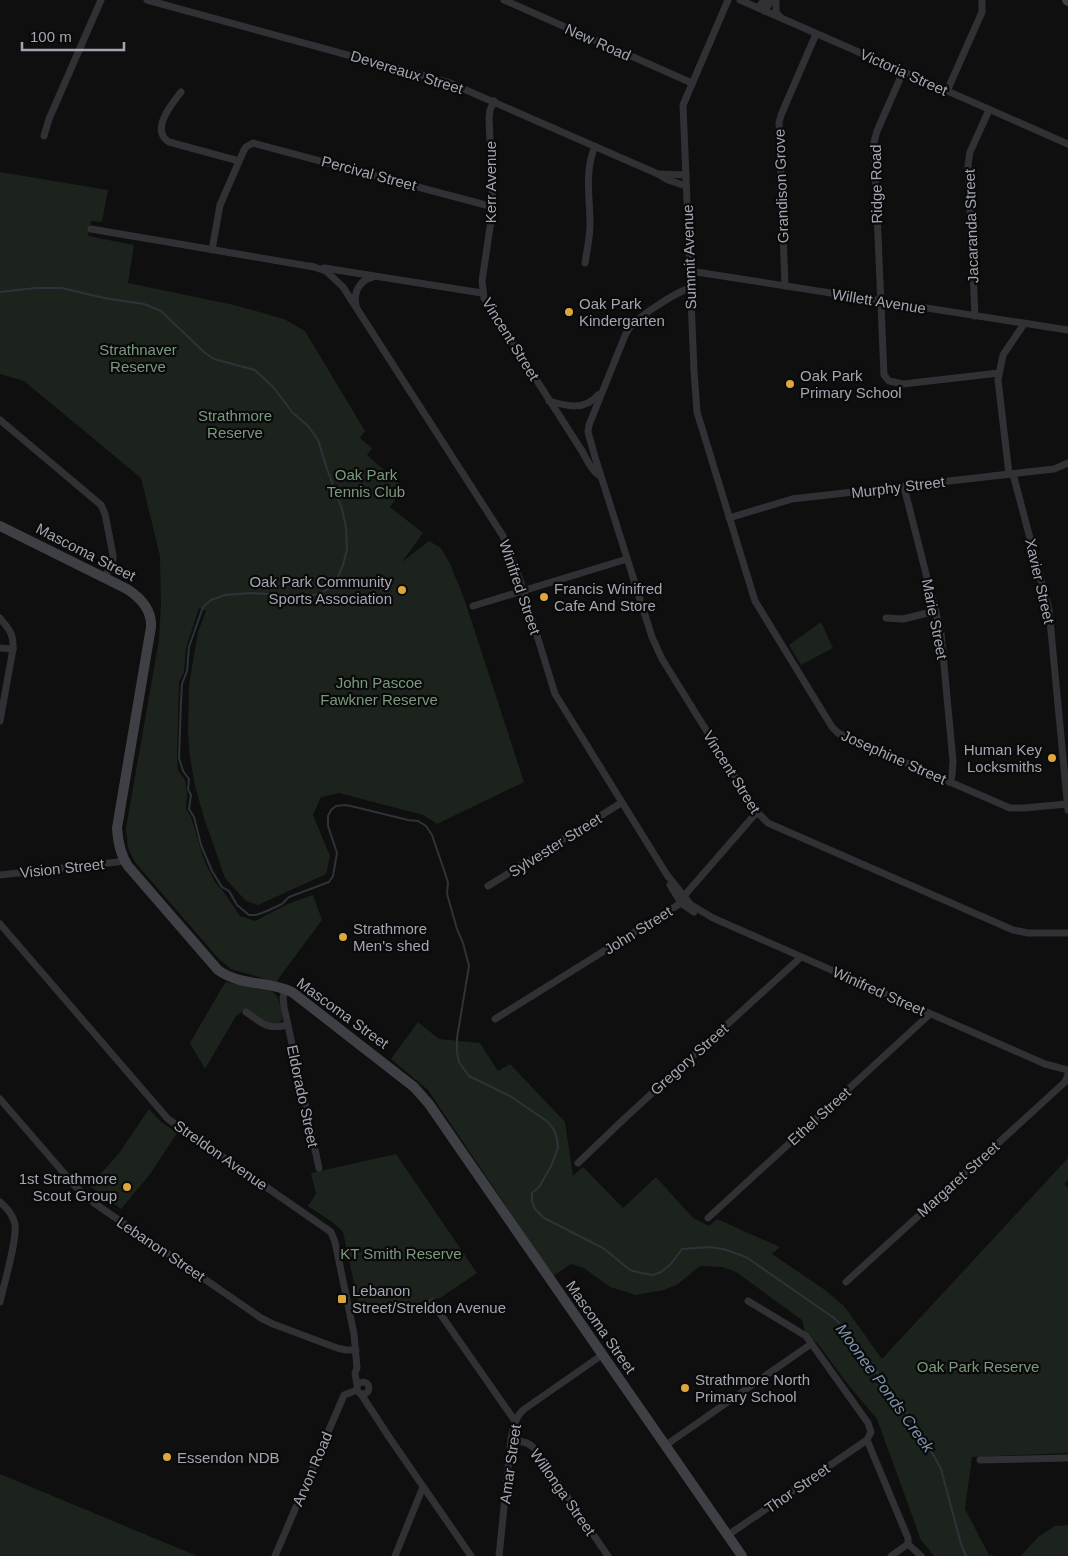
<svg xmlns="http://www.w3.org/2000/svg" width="1068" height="1556" viewBox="0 0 1068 1556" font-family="Arial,sans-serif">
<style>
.green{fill:#1c231d}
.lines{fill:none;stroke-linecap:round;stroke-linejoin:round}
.stream{stroke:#2c3439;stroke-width:2}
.street{stroke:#313135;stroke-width:7}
.secondary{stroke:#3f4045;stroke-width:10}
.poi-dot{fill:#dda73b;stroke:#0a0a0b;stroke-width:2}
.labels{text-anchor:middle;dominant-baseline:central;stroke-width:4.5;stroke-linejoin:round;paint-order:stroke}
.street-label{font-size:15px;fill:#a2a6b0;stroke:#0a0a0b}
.poi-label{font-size:15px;fill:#a2a6b0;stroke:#0a0a0b;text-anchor:start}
.park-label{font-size:15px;fill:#7b997d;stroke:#0a0a0b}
.water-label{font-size:16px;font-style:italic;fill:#7c93a8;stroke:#0a0a0b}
</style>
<rect width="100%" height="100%" fill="#0f0f10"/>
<g class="green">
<path d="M0 172 108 190 102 222 91 221 88 236 134 245 128 283 234 305 284 319 305 331 365 431 358 440 360 438 372 448 367 455 404 488 390 507 423 533 402 562 429 541 441 548 450 564 464 598 524 782 437 824 423 815 339 793 321 797 313 815 330 856 326 874 258 905 246 901 225 878 204 818 195 786 190 757 188 733 189 685 198 632 206 611 199 608 186 648 184 672 179 682 177 758 178 770 185 780 187 793 186 809 191 817 204 860 215 882 223 891 240 916 255 921 290 903 313 895 322 920 276 982 231 969 218 958 135 862 128 848 126 828 159 640 161 605 160 556 141 478 24 381 0 374Z"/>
<path d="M821 622 833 648 801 665 789 645Z"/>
<path d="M226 982C236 985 269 989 274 993 280 999 282 1012 282 1020L277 1024H269L246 1009 236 1016 205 1069 190 1043 220 991Z"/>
<path d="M418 1022 439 1039 480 1043 498 1071 510 1064 565 1122 573 1176 583 1167 623 1208 656 1177 693 1218 709 1226 717 1219 780 1247 772 1254 825 1290 844 1306 882 1359 1068 1158V1180L1064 1184 1068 1188V1453L972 1457 965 1509 989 1555 997 1556H934L921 1540 877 1419 846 1382 818 1344 805 1332 802 1320 736 1272 723 1267 700 1266 678 1284 664 1290 636 1295 610 1287 584 1268 571 1264 553 1276 428 1090 391 1059Z"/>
<path d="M149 1109 160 1121 177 1133 150 1174 121 1209 90 1186 120 1152Z"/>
<path d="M396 1154 477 1273 440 1298 361 1315 343 1232 335 1224 308 1206 316 1194 311 1173Z"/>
<path d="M0 1474 197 1556H0Z"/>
<path d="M1068 1525V1556H1021L1038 1537 1055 1526Z"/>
</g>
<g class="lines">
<path class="stream" d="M0 292 36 288H62L104 298 144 304 161 311 205 353 214 359 255 370 274 388 292 412 308 426 318 440 327 469 342 509 346 528 347 549 343 565 337 579 330 588 321 593 310 596 251 593 225 595 211 600 203 607 189 647 187 671 182 684 181 702 179 758 183 771 189 779 188 789 191 795 189 809 194 817 201 845 212 871 222 887 229 891 237 905 249 915H256L267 911 282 904 289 897 329 882 333 876 337 853 328 826V816L331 810 336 806 345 805 355 807 408 820 418 821 426 826 432 835 445 873 448 883 447 894 457 929 463 943 469 966 457 1038V1052L459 1062 469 1076 510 1096 548 1122 554 1130 557 1139 558 1148 551 1166 539 1187 532 1193V1201L535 1209 544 1218 603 1248 630 1270 641 1273 653 1275 661 1272 670 1265 682 1249 709 1247 723 1249 746 1257 834 1318 841 1325C875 1371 914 1417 941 1469L961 1544 966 1556"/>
<g class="street">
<path d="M147 0 450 83 658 174 668 180 686 186"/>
<path d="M504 0 692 83"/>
<path d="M728 0 683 105 694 371 697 412 755 601 832 727 838 733 846 737 1010 808H1024L1067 804"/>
<path d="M740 0 1068 144"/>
<path d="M776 0V12L781 18"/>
<path d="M758 8 764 0"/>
<path d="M764 11 772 0"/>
<path d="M903 72 877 131 874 142 884 375 889 381 903 384 999 373"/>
<path d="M947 91 982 12V0"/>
<path d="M181 92C171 105 150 130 169 142L239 161"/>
<path d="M494 101 490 110 489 118 493 207 482 281 484 298 582 451C587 460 591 470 600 476"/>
<path d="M44 136 49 119 101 0"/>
<path d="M660 174 686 175"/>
<path d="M91 229 314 267"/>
<path d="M212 250 220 205 244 150 246 147 253 143 493 207"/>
<path d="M585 263C587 250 590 237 590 224 590 196 584 173 595 146"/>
<path d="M311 266 326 271 343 287 503 536 520 580 555 694 560 702 667 875 691 905 713 918 1045 1064 1068 1070"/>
<path d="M324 268 482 293"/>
<path d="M690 271 1068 330"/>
<path d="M785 286 779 123 781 115 816 34"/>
<path d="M690 288C678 291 641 315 632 325 628 329 626 333 624 338L589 425 588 432 595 457 652 637 662 659 757 812 768 823 1013 930 1028 933H1068"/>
<path d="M356 305C353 292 360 280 373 277"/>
<path d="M975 316 968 165 970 152 989 110"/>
<path d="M549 401C566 406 585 411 598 395"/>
<path d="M0 420 101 505 105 514 113 555V559L105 578"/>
<path d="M1009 474 998 380 1003 355 1024 324"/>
<path d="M1013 474 1049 610 1068 810"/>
<path d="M904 487 941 633 953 761 952 776 949 782"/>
<path d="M729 518 792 499 1054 469 1068 463"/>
<path d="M473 606 627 559"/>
<path d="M0 618C9 630 14 633 13 649L0 721"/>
<path d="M886 618 903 619 936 611"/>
<path d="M0 648 13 649"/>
<path d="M0 875 118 862 124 860"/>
<path d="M670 885 681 903 694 912"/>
<path d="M488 886 621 803"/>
<path d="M0 924 168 1119 331 1232 335 1242 354 1334 357 1368 355 1373 357 1385"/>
<path d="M285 989 283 998 284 1007 319 1168"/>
<path d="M246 1012C264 1024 266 1030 288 1025"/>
<path d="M495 1019 681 903 684 896 757 812"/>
<path d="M0 1099 75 1186 94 1203 261 1318 273 1324 337 1348 346 1350H356"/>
<path d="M578 1163 625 1118 801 957"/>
<path d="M0 1202C7 1208 13 1215 15 1224 17 1242 4 1283 0 1302"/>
<path d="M708 1218 930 1014"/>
<path d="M846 1282 1065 1082 1068 1075"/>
<path d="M748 1301 806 1336 868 1423 871 1432 867 1440 908 1538V1544L921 1556"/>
<path d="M432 1302 515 1421"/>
<circle cx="363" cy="1388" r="6"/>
<path d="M361 1394 389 1437 471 1556"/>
<path d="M511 1439 527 1443 533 1447 608 1556"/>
<path d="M666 1445 811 1344"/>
<path d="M980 1460 1068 1458"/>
<path d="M728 1535 867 1440"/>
<path d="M275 1556 344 1395 357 1390"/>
<path d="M395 1556 423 1487"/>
<path d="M499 1556 511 1439C513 1428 515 1418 523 1410L602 1355"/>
<path d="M891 1556 908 1544"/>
</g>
<g class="secondary">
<path d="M1067 0 1068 1"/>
<path d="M0 526 127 589C141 598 152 610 151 627L117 828C118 842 120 854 128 866L218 970C242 987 267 980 292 992L414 1087 429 1104 471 1165 742 1556"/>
</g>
</g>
<g class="poi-dot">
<circle cx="569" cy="312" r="5"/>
<circle cx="790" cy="384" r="5"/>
<circle cx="402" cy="590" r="5"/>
<circle cx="544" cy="597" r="5"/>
<circle cx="1052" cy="758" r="5"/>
<circle cx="343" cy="937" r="5"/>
<circle cx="127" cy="1187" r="5"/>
<rect x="337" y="1294" width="10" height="10" rx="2.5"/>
<circle cx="685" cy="1388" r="5"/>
<circle cx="167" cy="1457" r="5"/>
</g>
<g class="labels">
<g class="street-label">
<text transform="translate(598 42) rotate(24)">New Road</text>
<text transform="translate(407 72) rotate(17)">Devereaux Street</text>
<text transform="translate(904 72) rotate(24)">Victoria Street</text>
<text transform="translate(369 173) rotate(15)">Percival Street</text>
<text transform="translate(490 182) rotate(-90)">Kerr Avenue</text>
<text transform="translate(876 184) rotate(-91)">Ridge Road</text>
<text transform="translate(781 186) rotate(-92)">Grandison Grove</text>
<text transform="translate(971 226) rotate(-92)">Jacaranda Street</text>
<text transform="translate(689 257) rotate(-92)">Summit Avenue</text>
<text transform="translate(879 301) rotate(9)">Willett Avenue</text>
<text transform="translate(511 339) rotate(58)">Vincent Street</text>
<text transform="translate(898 487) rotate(-7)">Murphy Street</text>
<text transform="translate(86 552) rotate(27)">Mascoma Street</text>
<text transform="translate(1040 581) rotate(77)">Xavier Street</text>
<text transform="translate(520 587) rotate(71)">Winifred Street</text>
<text transform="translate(935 619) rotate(79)">Marie Street</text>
<text transform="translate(894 757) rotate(24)">Josephine Street</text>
<text transform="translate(732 772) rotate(58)">Vincent Street</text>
<text transform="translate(555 845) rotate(-32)">Sylvester Street</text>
<text transform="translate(62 868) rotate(-6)">Vision Street</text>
<text transform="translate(638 930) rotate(-32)">John Street</text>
<text transform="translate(879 991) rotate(24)">Winifred Street</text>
<text transform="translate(343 1013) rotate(36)">Mascoma Street</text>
<text transform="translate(689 1059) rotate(-42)">Gregory Street</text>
<text transform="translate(303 1096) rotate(78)">Eldorado Street</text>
<text transform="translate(819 1116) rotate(-42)">Ethel Street</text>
<text transform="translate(221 1155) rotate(35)">Streldon Avenue</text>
<text transform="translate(958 1179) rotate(-42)">Margaret Street</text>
<text transform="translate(161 1249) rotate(34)">Lebanon Street</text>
<text transform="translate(601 1327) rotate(55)">Mascoma Street</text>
<text transform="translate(510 1464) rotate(-82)">Amar Street</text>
<text transform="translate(312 1469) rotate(-67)">Arvon Road</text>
<text transform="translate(797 1488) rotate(-35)">Thor Street</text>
<text transform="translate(563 1492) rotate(55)">Willonga Street</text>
</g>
<g class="poi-label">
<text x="579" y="303">Oak Park<tspan x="579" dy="17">Kindergarten</tspan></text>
<text x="800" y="375">Oak Park<tspan x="800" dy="17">Primary School</tspan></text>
<text x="392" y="581" text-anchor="end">Oak Park Community<tspan x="392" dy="17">Sports Association</tspan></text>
<text x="554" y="588">Francis Winifred<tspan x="554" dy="17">Cafe And Store</tspan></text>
<text x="1042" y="749" text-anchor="end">Human Key<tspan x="1042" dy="17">Locksmiths</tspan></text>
<text x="353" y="928">Strathmore<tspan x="353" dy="17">Men's shed</tspan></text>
<text x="117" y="1178" text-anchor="end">1st Strathmore<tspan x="117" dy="17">Scout Group</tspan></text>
<text x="352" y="1290">Lebanon<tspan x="352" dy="17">Street/Streldon Avenue</tspan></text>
<text x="695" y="1379">Strathmore North<tspan x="695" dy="17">Primary School</tspan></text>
<text x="177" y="1457">Essendon NDB</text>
</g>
<g class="park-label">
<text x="138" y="349">Strathnaver<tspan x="138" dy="17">Reserve</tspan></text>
<text x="235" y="415">Strathmore<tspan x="235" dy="17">Reserve</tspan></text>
<text x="366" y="474">Oak Park<tspan x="366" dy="17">Tennis Club</tspan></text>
<text x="379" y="682">John Pascoe<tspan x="379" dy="17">Fawkner Reserve</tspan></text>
<text x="401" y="1253">KT Smith Reserve</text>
<text x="978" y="1366">Oak Park Reserve</text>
</g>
<g class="water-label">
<text transform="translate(885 1388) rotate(54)">Moonee Ponds Creek</text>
</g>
</g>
<path d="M22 42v8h102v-8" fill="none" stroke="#a2a6b0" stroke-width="2.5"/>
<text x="30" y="42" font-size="15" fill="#a2a6b0" stroke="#0a0a0b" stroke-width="4" paint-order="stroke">100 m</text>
</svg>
